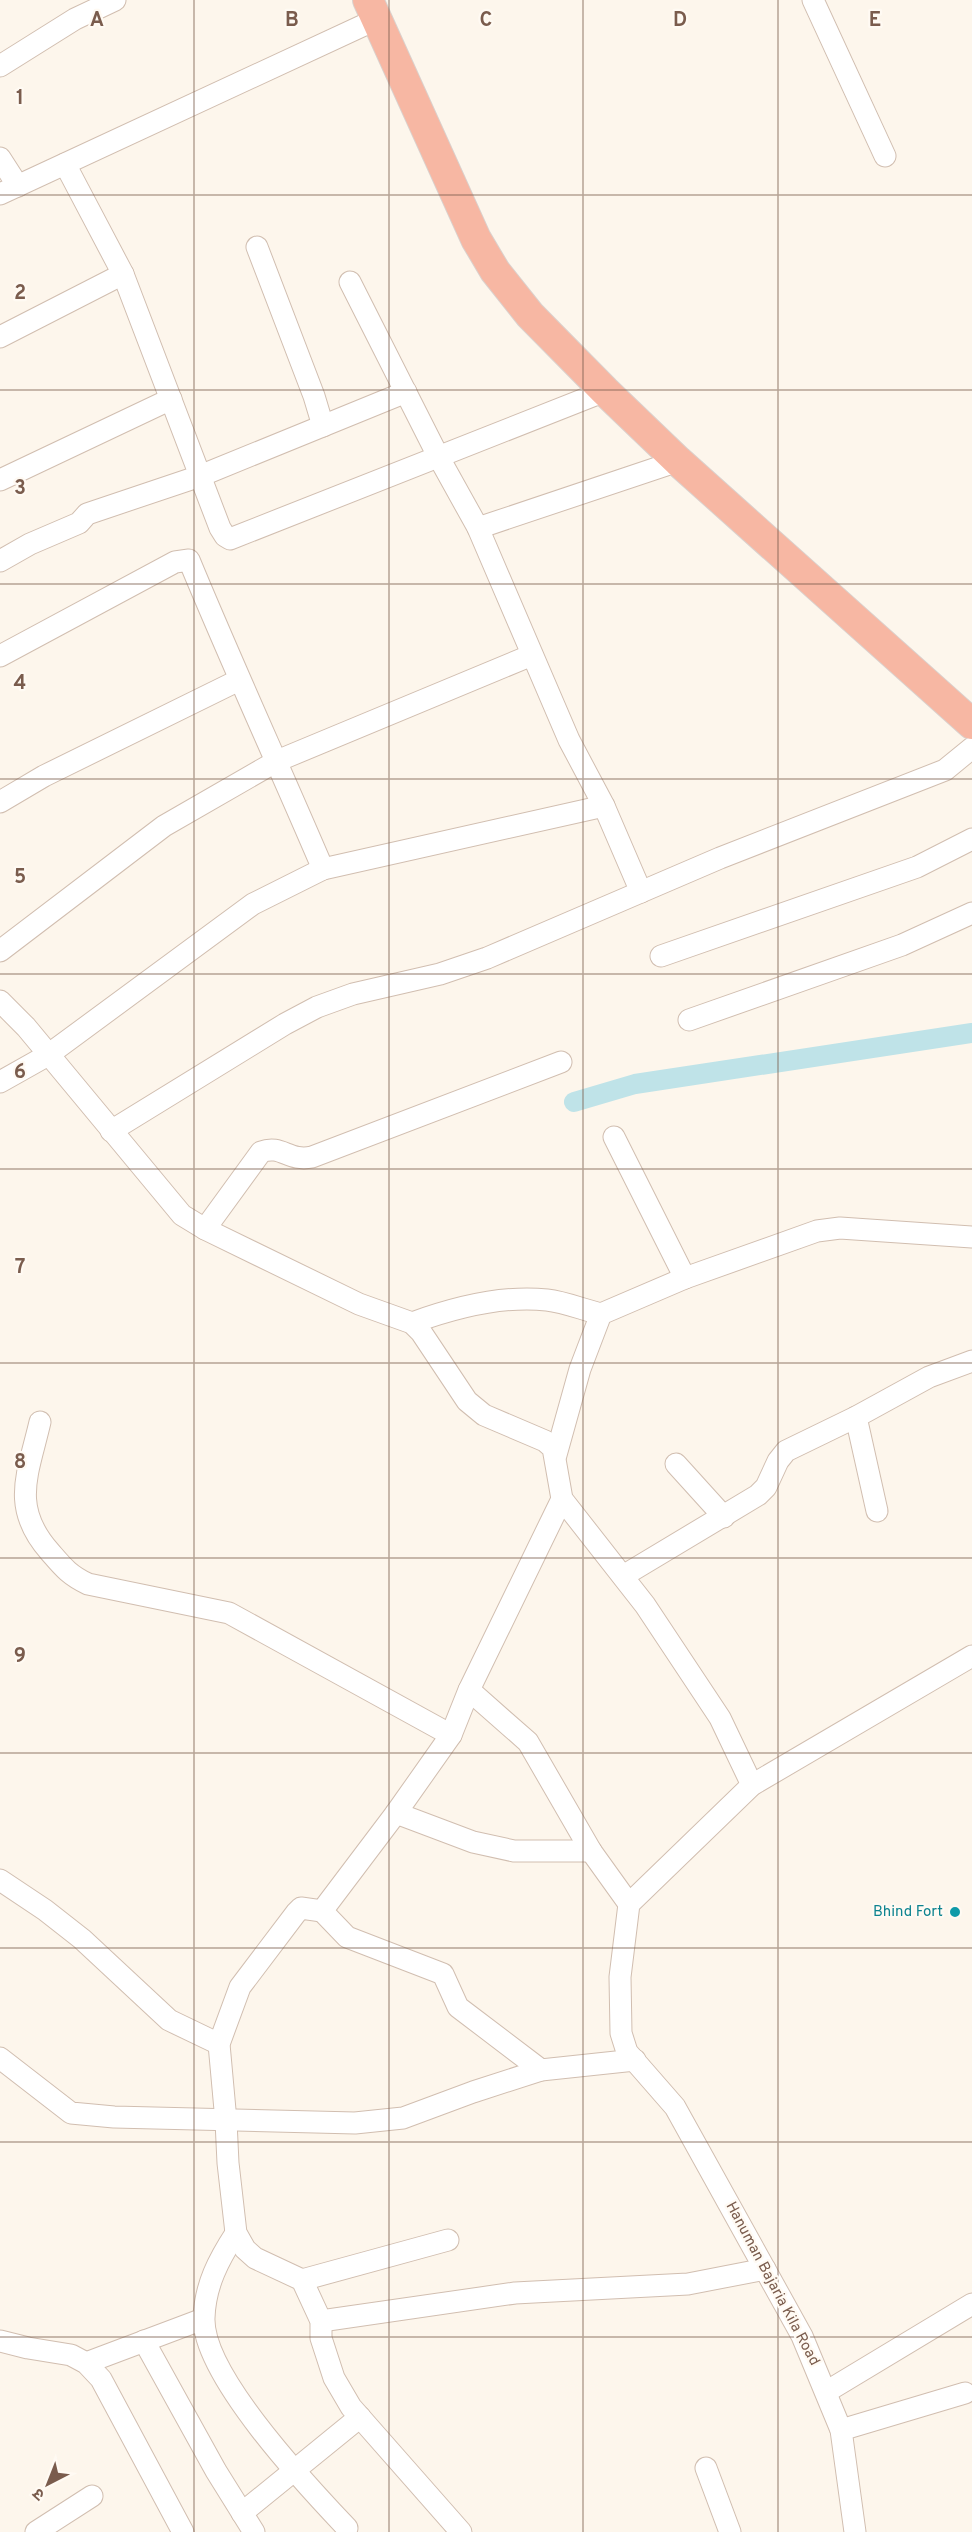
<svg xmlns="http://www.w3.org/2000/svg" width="972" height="2532" viewBox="0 0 972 2532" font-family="Overpass,'Noto Sans Devanagari',sans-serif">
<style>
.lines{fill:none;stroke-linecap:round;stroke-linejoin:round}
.canal{stroke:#bfe3e8;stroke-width:20}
.minor-casing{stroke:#d1beb0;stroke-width:23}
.highway-casing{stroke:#dad1cd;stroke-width:32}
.minor{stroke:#fff;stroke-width:21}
.highway{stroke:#f7b7a3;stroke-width:30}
.grid{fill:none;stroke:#7a5c4d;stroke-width:1.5;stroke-opacity:0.55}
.culture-dot{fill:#0f9aa8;stroke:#fffaf3;stroke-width:2}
.labels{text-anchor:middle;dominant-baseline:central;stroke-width:4.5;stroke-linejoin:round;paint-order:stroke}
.culture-label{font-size:15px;fill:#0d838f;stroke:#fffaf3;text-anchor:end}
.street-label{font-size:15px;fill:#7a5c4d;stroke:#fffaf3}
.grid-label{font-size:20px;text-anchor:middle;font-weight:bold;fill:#7a5c4d;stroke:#fffaf3;stroke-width:4.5;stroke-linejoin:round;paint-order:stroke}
</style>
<rect width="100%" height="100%" fill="#fdf6ec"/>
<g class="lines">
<path class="canal" d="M574 1102 635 1084 972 1033"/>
<defs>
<g id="minor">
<path d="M813 0 885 156"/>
<path d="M0 66 75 19 115 0"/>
<path d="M0 158 18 186"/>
<path d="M65 164 123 274 220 528 225 536 230 539 605 391"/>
<path d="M0 194 377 19"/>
<path d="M257 247 314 396 323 426"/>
<path d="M350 282 438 456 478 528 569 740 604 806 641 892"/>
<path d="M0 337 123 274"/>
<path d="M0 480 171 399"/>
<path d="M478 528 678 461"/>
<path d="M0 561 30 544 79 523 87 514 200 476 406 392"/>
<path d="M0 656 175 562 189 560C232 664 279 766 323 869"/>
<path d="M0 802 44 776 239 680"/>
<path d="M0 951 164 826 277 761 532 655"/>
<path d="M661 956 917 867 972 839"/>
<path d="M0 1001 26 1027 182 1215 205 1229 359 1304 412 1323 421 1332 467 1401 484 1415 545 1441 553 1448 562 1499 645 1605 720 1718 752 1785"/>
<path d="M689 1020 902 945 972 913"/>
<path d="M0 1082 48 1055 253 904 323 869 604 806"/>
<path d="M111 1131 285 1024 317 1007 353 994 440 974 487 958 720 858 945 770 972 748"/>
<path d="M614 1137 685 1278"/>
<path d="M205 1229 261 1152C282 1144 288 1162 312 1157L561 1062"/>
<path d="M412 1323C453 1308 503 1295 547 1300 565 1302 584 1310 601 1314"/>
<path d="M856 1417 877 1511"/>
<path d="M40 1422C28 1474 10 1507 50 1552 63 1567 69 1575 88 1584L229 1613 451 1735"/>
<path d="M556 1455 580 1369 601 1314 685 1278 817 1231 840 1228 972 1237"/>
<path d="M676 1464 724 1517"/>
<path d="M623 1576 758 1495 766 1487 778 1461 786 1451 856 1417 929 1377 972 1361"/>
<path d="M469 1690 528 1742 591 1851 629 1904"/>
<path d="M396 1813 473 1842 514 1851H591"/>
<path d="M0 1880 45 1910 82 1939 169 2020 219 2044"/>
<path d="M322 1911 347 1937 443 1974 458 2007 541 2070"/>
<path d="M0 2058 71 2113 114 2117 355 2123 403 2118 473 2092 541 2070 635 2060"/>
<path d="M236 2233C219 2259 205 2285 204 2318 202 2374 308 2487 347 2528"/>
<path d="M302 2280 448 2240"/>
<path d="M321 2321 515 2293 688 2284 765 2269"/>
<path d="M0 2341 28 2348 71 2355 86 2363 101 2379 183 2532"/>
<path d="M144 2341 216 2471 254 2532"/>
<path d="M86 2363 203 2319"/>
<path d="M826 2392 972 2304"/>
<path d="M841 2430 965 2393"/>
<path d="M706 2468 730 2532"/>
<path d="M242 2513 360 2417"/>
<path d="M36 2532 92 2496"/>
<path d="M461 2532 351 2407 334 2378 321 2338V2321L302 2280 255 2258 245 2249 236 2233 228 2163 226 2121 219 2044 240 1987 296 1913 301 1908 322 1911 396 1813 451 1735 469 1690 562 1499"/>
<path d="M855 2532 841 2430 802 2336 675 2107 627 2052 621 2033 620 1977 629 1904 752 1785 972 1656"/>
</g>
<path id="highway" d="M368 0 476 239 495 271 530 315 605 391 678 461 972 724"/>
</defs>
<use href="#minor" class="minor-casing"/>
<use href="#highway" class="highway-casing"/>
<use href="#minor" class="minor"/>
<use href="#highway" class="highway"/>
</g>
<path class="grid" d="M194 0V2532M389 0V2532M583 0V2532M778 0V2532M0 195H972M0 390H972M0 584H972M0 779H972M0 974H972M0 1169H972M0 1363H972M0 1558H972M0 1753H972M0 1948H972M0 2142H972M0 2337H972"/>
<circle class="culture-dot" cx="955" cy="1912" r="6"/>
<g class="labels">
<g class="culture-label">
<text x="943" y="1912">Bhind Fort</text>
</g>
<g class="street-label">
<text transform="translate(772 2284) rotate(62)">Hanuman Bajaria Kila Road</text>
</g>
</g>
<g class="grid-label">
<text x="97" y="26">A</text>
<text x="292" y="26">B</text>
<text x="486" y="26">C</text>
<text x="680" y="26">D</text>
<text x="875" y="26">E</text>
<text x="20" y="104">1</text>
<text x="20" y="299">2</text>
<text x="20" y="494">3</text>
<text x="20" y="689">4</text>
<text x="20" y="883">5</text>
<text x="20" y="1078">6</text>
<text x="20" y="1273">7</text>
<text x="20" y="1468">8</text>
<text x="20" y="1662">9</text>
</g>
<g transform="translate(48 2484) rotate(222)" stroke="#fffaf3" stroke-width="4.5" paint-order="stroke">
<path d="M0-4.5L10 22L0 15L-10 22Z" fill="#7a5c4d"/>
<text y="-9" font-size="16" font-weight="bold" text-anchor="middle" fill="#7a5c4d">उ</text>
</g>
</svg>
